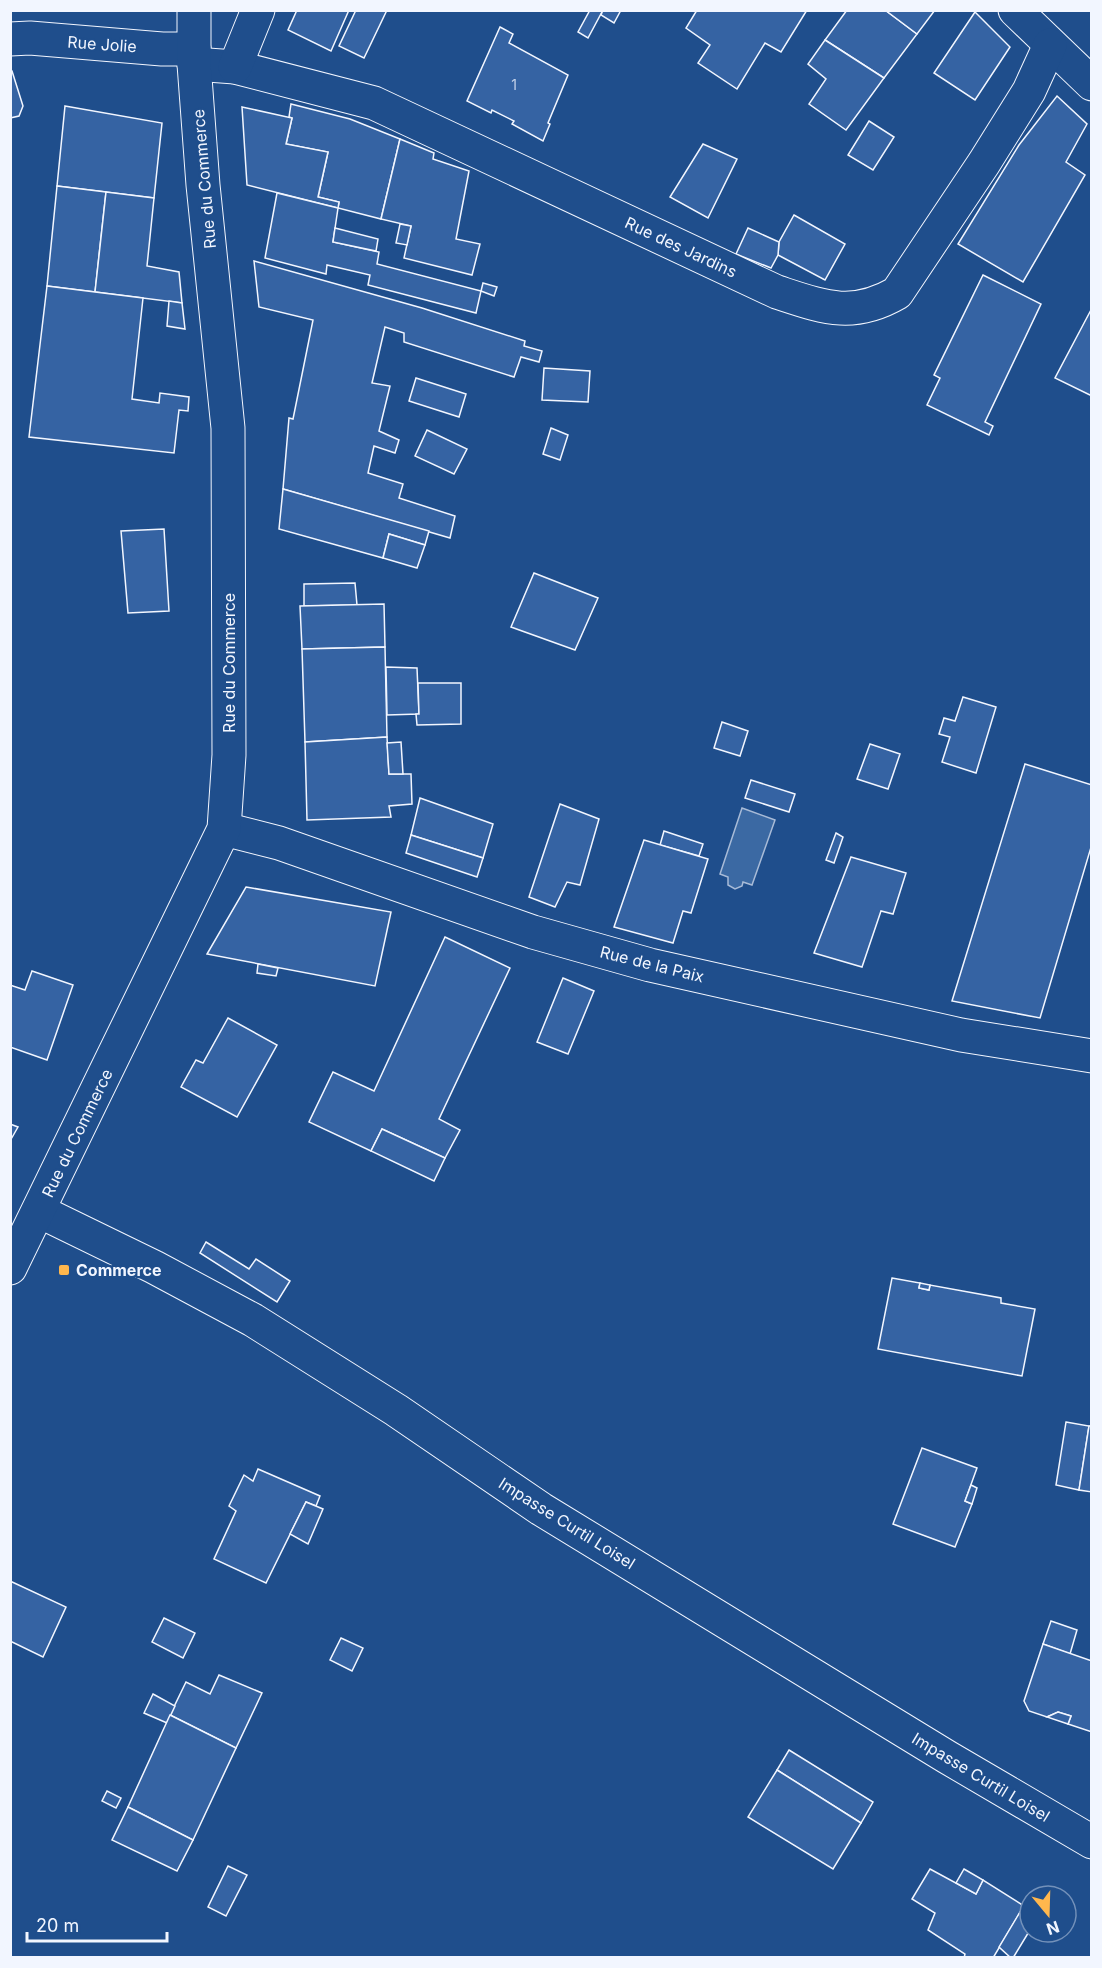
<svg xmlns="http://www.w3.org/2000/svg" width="1102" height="1968" viewBox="0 0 1102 1968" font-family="Inter,sans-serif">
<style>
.water{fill:#3b69a3;stroke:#a8bbd7;stroke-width:1.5}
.building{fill:#3563a3;stroke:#f2f6ff;stroke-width:1.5}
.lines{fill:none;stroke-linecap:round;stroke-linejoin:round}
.minor-casing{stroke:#f2f6ff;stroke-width:35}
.minor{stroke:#1f4e8c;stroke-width:33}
.poi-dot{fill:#ffb74d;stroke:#1f4e8c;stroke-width:2}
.labels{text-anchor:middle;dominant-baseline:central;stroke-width:4.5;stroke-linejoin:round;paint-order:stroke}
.number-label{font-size:14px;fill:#c3d1e8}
.street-label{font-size:16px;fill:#f2f6ff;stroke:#1f4e8c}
.poi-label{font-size:16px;font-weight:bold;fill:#f2f6ff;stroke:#1f4e8c;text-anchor:start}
</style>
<rect width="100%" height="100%" fill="#1f4e8c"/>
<path class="water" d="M742 808 775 820 752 885 743 882 742 886 735 889 728 885V877L720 874Z"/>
<g class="building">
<path d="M297 10H349L331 51 288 30Z"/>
<path d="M356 10H387L364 58 339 46Z"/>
<path d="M590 10H603L588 38 578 32Z"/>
<path d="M603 10H621L614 23 601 15Z"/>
<path d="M697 10H807L781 52 765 43 737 89 698 63 710 45 686 28Z"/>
<path d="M847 10H885L917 34 884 78 825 40Z"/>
<path d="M885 10H935L917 34Z"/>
<path d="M975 12 1010 47 975 100 934 73Z"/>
<path d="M500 27 513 34 509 43 568 75 548 123 550 124 543 141 512 124 514 121 492 110 491 113 467 101Z"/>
<path d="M825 40 884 78 846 130 809 104 826 79 808 64Z"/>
<path d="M10 71H12L23 106 19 116 10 118Z"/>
<path d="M1057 96 1087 124 1066 162 1085 175 1023 282 958 244 1019 145Z"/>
<path d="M291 104 350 119 400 139 381 219 338 208 339 202 318 197 328 152 286 144 292 118 289 117Z"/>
<path d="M65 106 162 123 154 198 57 186Z"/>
<path d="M242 107 292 118 286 144 328 152 318 197 339 202 338 208 247 185Z"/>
<path d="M869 121 894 137 873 170 848 155Z"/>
<path d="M400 139 434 153 433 159 469 171 456 239 480 244 472 275 404 258 411 226 381 219Z"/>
<path d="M703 144 737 159 708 218 670 197Z"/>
<path d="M57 186 106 192 95 292 47 286Z"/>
<path d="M106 192 154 198 147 266 179 272 182 303 95 292Z"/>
<path d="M277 193 338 208 333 242 379 252 377 264 481 291 476 313 368 285 370 275 327 265 326 274 265 258Z"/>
<path d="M794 215 845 244 825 280 778 255 779 242Z"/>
<path d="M400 224 411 226 407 245 396 243Z"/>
<path d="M335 228 378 239 376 251 333 242Z"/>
<path d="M748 228 779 242 778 255 771 268 736 254Z"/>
<path d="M254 261 422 308 525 341 524 346 542 351 539 362 521 357 514 377 404 342V333L385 327 372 383 390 386 379 431 399 440 395 453 374 446 368 473 403 484 399 498 455 516 450 538 283 489 289 418 293 419 313 320 259 307Z"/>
<path d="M983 275 1041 304 985 422 993 426 989 435 927 405 940 378 934 375Z"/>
<path d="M483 283 497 287 494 296 481 291Z"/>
<path d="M47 286 143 298 132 399 159 403 160 393 189 397 188 411 179 410 174 453 29 437Z"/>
<path d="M169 301 182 303 185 329 167 326Z"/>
<path d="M1092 308V396L1055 378Z"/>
<path d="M544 368 590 371 588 402 542 400Z"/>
<path d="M416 378 466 394 459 417 409 401Z"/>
<path d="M551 428 568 435 560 460 543 454Z"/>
<path d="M427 430 467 449 454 474 415 456Z"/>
<path d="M283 489 429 531 425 545 389 534 383 558 279 529Z"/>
<path d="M164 529 169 611 128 613 121 531Z"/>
<path d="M389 534 425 545 417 568 383 558Z"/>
<path d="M534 573 598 598 575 650 511 627Z"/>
<path d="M355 583 357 605 304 606V584Z"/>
<path d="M384 604 385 647 302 649 300 606Z"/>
<path d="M385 647 387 737 305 742 302 649Z"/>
<path d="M386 667 417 668 419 714 387 715Z"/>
<path d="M418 683H461V724L417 725 416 714H419Z"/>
<path d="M963 697 996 707 976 773 942 762 950 737 939 734 944 718 955 721Z"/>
<path d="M722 722 748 731 740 756 714 748Z"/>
<path d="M387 737 389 774H411L412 804 389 806 391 817 307 820 305 742Z"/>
<path d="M401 742 403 774H389L387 743Z"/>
<path d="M870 744 900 754 888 789 857 779Z"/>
<path d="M1025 764 1092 785V844L1040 1018 952 1001Z"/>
<path d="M751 780 795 794 789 812 745 798Z"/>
<path d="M420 798 493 824 483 858 411 835Z"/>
<path d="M560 804 599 819 580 885 567 882 555 907 529 897Z"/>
<path d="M664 831 703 844 699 856 660 845Z"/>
<path d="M836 833 843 837 834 863 826 860Z"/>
<path d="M411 835 483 858 477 877 406 853Z"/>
<path d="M644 840 708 859 691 913 683 911 673 943 614 927Z"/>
<path d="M851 857 906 873 893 914 881 911 862 967 814 953Z"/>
<path d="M246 887 391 912 375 986 207 954Z"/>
<path d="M445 937 510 968 439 1119 460 1130 445 1158 382 1129 371 1151 309 1122 333 1072 374 1091Z"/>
<path d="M258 964 278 968 276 976 257 973Z"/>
<path d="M32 971 73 985 47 1060 10 1047V985L25 990Z"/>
<path d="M563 978 594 991 568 1054 537 1042Z"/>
<path d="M228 1018 277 1045 237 1117 181 1087 196 1060 203 1063Z"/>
<path d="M10 1124 18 1127 10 1141Z"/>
<path d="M382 1129 445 1158 434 1181 371 1151Z"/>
<path d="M206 1242 249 1269 256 1259 290 1281 277 1302 200 1253Z"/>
<path d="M892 1278 920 1283 919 1288 929 1290 930 1285 1001 1298V1303L1035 1309 1022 1376 878 1349Z"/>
<path d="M920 1283 930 1285 929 1290 919 1288Z"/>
<path d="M1066 1422 1089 1426 1079 1490 1056 1485Z"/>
<path d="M1089 1426H1092V1492L1079 1490Z"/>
<path d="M922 1448 977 1468 965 1501 972 1504 955 1547 893 1524Z"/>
<path d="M258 1469 320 1496 316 1506 306 1502 266 1583 214 1559 236 1511 229 1506 244 1475 253 1481Z"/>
<path d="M971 1485 977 1488 972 1504 965 1501Z"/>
<path d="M306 1502 323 1509 308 1544 290 1534Z"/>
<path d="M10 1581 66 1607 43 1657 10 1641Z"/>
<path d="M164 1618 195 1633 183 1658 152 1642Z"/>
<path d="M1051 1621 1077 1630 1070 1654 1043 1644Z"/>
<path d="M341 1638 363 1648 352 1671 330 1660Z"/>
<path d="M1043 1644 1092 1661V1732L1068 1724 1071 1716 1058 1712 1047 1717 1029 1711 1024 1701Z"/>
<path d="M219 1675 262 1693 236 1748 170 1715 186 1682 210 1694Z"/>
<path d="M153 1694 175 1706 167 1723 144 1713Z"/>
<path d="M1058 1712 1071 1716 1068 1724 1047 1717Z"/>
<path d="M170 1715 236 1748 193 1840 128 1807Z"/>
<path d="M789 1750 873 1802 861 1823 777 1770Z"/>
<path d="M777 1770 861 1823 833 1869 748 1817Z"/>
<path d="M107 1791 121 1798 116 1808 102 1801Z"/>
<path d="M128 1807 193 1840 177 1871 112 1840Z"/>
<path d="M228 1866 247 1875 226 1916 208 1907Z"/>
<path d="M930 1869 976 1894 983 1880 1024 1906 993 1958H964L965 1954 928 1930 935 1913 912 1899Z"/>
<path d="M964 1869 983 1880 976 1894 956 1883Z"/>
<path d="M1020 1912 1030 1918V1930L1013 1958H1011L999 1947Z"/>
</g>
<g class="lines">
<defs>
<g id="minor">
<path d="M1015 10 1092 84"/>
<path d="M10 39 30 38 162 49H194"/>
<path d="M194 64 235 67 374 103 777 292C823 307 852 319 897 293L984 163 1029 91 1050 45"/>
<path d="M235 67 258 10"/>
<path d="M224 829 279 843 533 932 650 965 961 1035 1092 1056"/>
<path d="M39 1211 154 1267 253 1320 396 1410 541 1509 947 1757 1092 1842"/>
<path d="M10 1268 224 829 229 755 228 428 203 185 194 64V10"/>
</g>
</defs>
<use href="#minor" class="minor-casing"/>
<use href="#minor" class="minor"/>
</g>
<rect class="poi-dot" x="58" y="1264" width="12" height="12" rx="3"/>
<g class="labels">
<g class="number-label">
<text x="514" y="84">1</text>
</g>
<g class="street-label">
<text transform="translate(102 44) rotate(4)">Rue Jolie</text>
<text transform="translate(204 179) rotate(-95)">Rue du Commerce</text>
<text transform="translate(681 247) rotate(25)">Rue des Jardins</text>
<text transform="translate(229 663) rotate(-90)">Rue du Commerce</text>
<text transform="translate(652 964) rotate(14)">Rue de la Paix</text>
<text transform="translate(77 1133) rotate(-64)">Rue du Commerce</text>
<text transform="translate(567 1523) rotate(32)">Impasse Curtil Loisel</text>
<text transform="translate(981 1777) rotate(31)">Impasse Curtil Loisel</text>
</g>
<g class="poi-label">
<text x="76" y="1270">Commerce</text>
</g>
</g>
<rect width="1102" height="1968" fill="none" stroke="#f2f6ff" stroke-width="24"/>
<g transform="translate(1048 1914) rotate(161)"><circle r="28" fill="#1f4e8c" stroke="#7391ba" stroke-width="1.5"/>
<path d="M0-4.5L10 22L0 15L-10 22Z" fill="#ffb74d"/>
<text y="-9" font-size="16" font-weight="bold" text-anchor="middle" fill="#f2f6ff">N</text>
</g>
<path d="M27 1932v9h140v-9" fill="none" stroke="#f2f6ff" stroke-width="3"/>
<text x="36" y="1932" font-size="18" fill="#f2f6ff" stroke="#1f4e8c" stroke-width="4.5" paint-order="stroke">20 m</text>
</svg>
